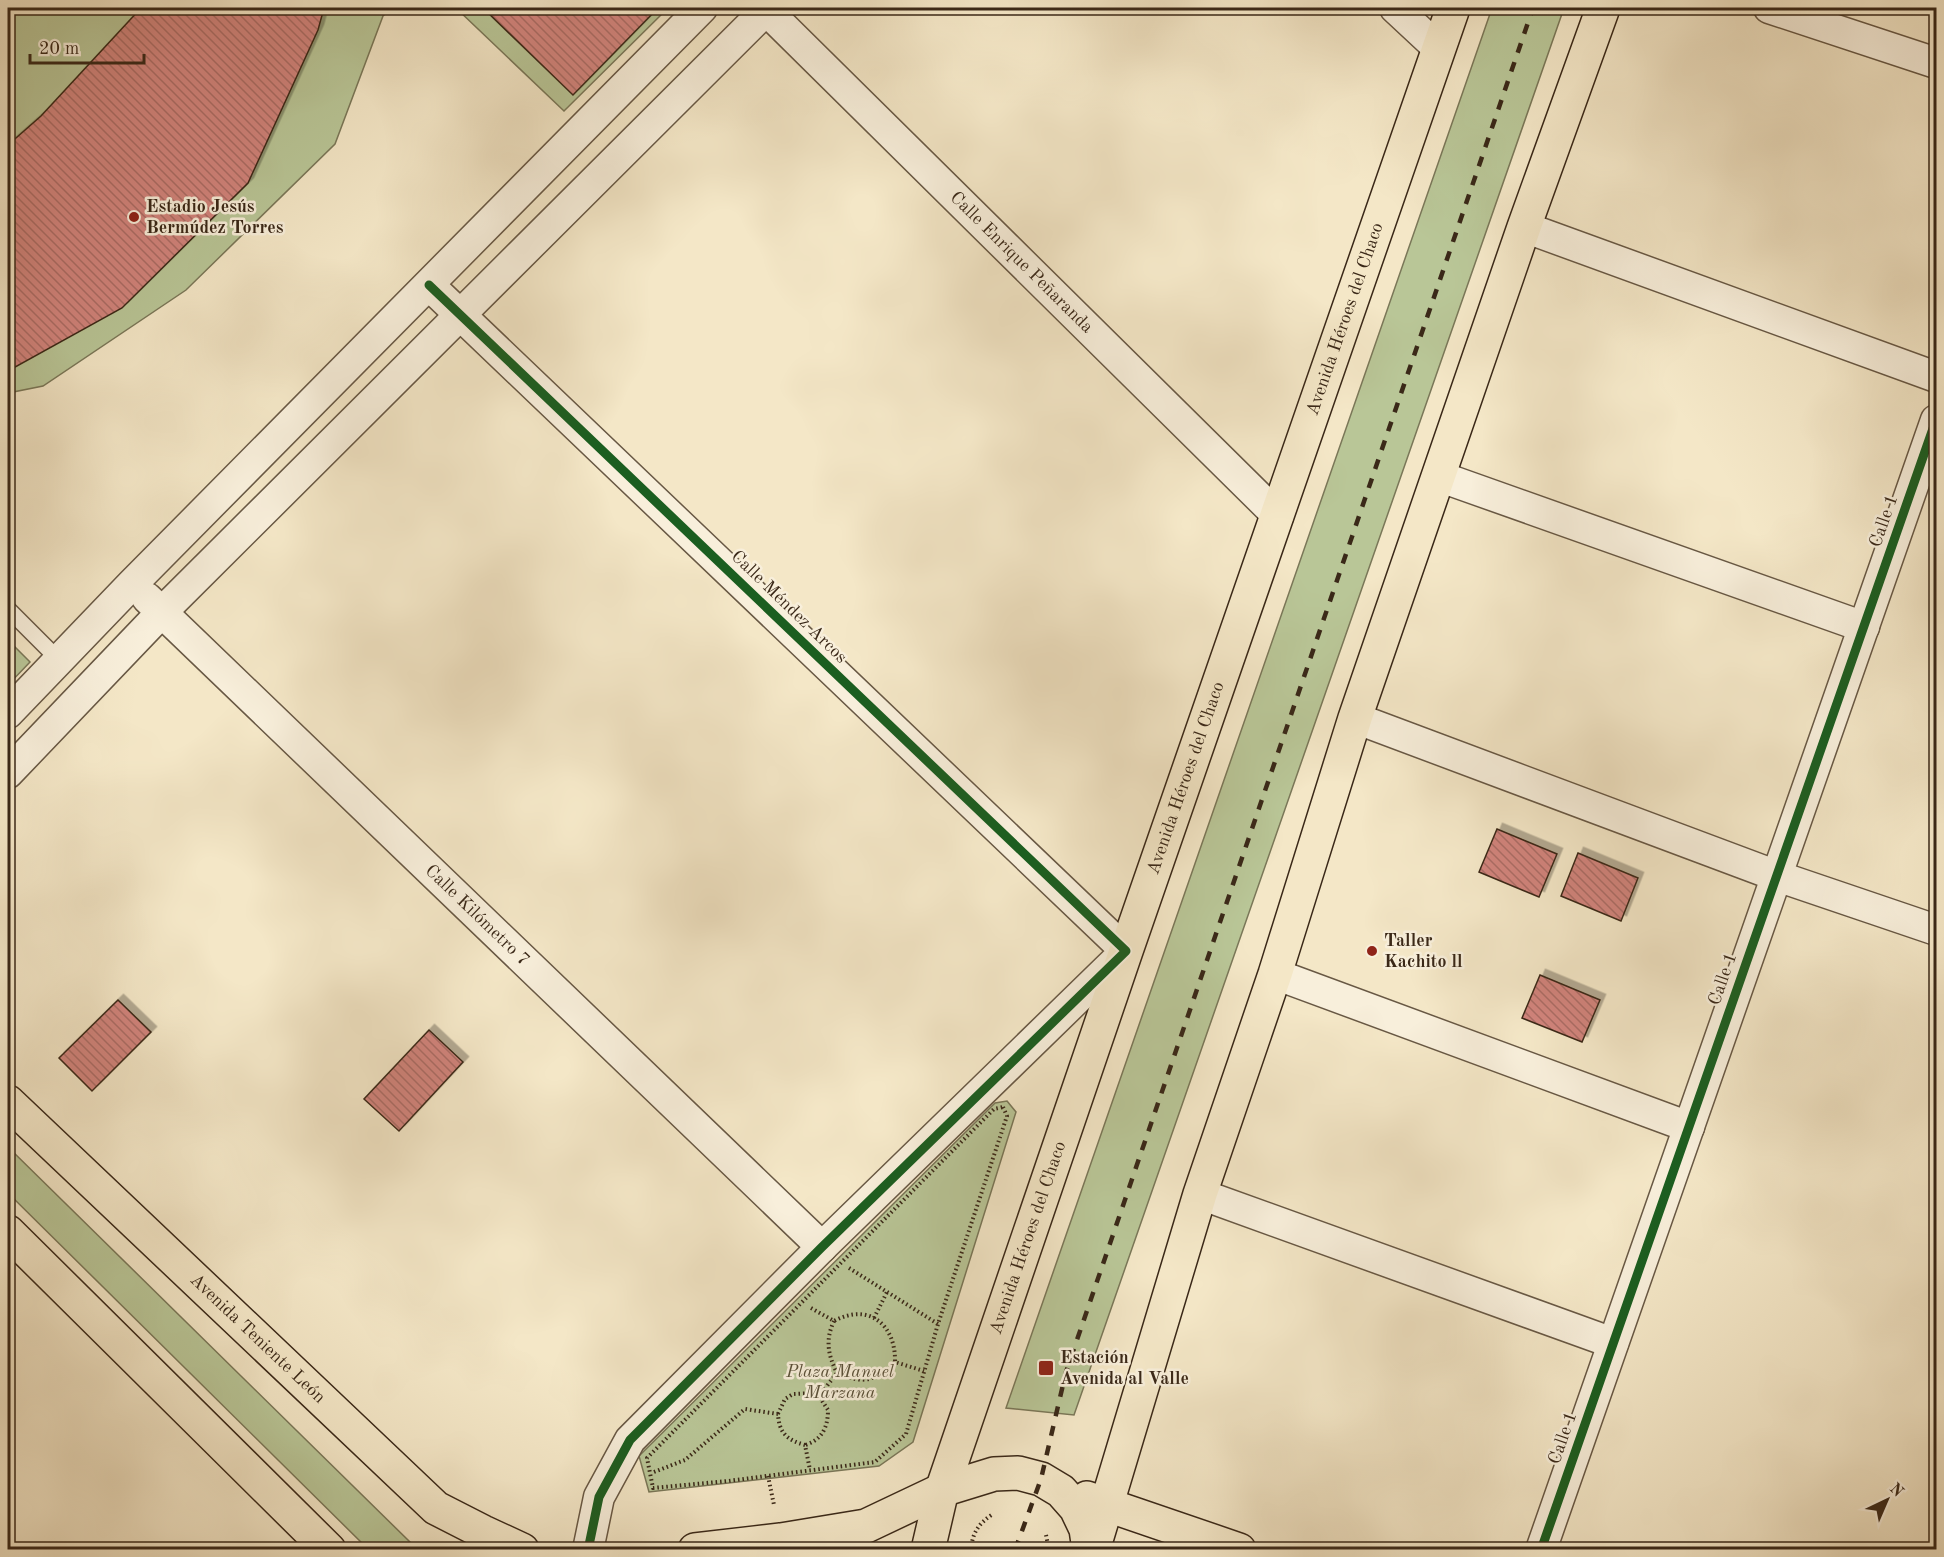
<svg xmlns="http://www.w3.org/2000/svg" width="1944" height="1557" viewBox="0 0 1944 1557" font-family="'Old Standard TT',serif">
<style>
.green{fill:#b9c697;stroke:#7a7758;stroke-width:1.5}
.building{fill:url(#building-back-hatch);stroke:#3a2818;stroke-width:1.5;filter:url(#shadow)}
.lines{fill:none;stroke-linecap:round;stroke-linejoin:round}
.service-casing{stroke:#685844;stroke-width:18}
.minor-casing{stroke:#685844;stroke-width:33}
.primary-casing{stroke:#3a2818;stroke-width:36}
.path{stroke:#3a2818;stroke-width:4;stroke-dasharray:1.5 3;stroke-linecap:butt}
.service{stroke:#f8efdb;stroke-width:15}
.minor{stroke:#f8efdb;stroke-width:30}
.primary{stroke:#f4e7c7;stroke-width:33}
.rail{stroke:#3a2818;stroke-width:4.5;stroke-dasharray:10 10;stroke-linecap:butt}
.cycleway-casing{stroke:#f8efdb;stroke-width:13}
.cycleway{stroke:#1b5e20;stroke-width:9}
.poi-dot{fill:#8f2418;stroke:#f8efdb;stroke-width:2}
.labels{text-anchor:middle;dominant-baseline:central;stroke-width:5;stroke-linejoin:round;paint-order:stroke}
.poi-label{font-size:18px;font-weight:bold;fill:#3a2818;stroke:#f8efdb;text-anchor:start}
.street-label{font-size:18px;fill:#3a2818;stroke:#f8efdb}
.park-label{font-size:18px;font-style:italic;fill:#5a5038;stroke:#f8efdb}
</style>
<defs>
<pattern id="building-back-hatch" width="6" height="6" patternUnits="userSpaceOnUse" patternTransform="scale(1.5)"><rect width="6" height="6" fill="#d2847d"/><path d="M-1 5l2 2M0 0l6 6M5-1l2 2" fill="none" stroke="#ab6c65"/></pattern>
<filter id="shadow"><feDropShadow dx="5.5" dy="-5.5" stdDeviation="0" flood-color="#0004"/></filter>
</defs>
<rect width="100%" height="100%" fill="#f4e7c7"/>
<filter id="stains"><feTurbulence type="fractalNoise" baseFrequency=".00333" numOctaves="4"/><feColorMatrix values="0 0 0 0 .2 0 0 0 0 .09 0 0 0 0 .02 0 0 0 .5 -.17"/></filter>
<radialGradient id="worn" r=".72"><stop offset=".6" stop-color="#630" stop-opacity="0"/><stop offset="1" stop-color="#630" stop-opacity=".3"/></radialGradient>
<g class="green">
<path d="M8 8H391L383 16 335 144 186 290 43 386 8 393Z"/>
<path d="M456 8H668L564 111Z"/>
<path d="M1492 8H1564L1074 1415 1006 1408Z"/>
<path d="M8 640 30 662 8 685Z"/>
<path d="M1007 1101 1016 1112 913 1442 879 1466 649 1492 639 1456 995 1103Z"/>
<path d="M8 1147 412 1544 406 1549H368L8 1193Z"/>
</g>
<g class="building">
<path d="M141 8H324L318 30 248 183 122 308 8 371V145L41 116Z"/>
<path d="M483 8H658L573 95Z"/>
<path d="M1497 829 1557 854 1539 897 1479 872Z"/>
<path d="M1578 853 1638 878 1621 921 1561 896Z"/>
<path d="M1540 975 1600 1000 1582 1042 1522 1018Z"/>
<path d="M118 1000 151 1032 92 1091 59 1058Z"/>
<path d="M429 1030 463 1062 399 1131 364 1099Z"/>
</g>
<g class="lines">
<defs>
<path id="service" d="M8 609 59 660"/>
<g id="minor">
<path id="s1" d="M764 8 1278 516"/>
<path d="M1395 8 1439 49"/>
<path d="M1769 8 1936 63"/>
<path d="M1524 227 1936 377"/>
<path d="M429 285 1126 951 822 1247 630 1440 599 1497 588 1550"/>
<path d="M1438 476 1864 627"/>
<path id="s2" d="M147 598 822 1247"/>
<path d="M8 713 132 584 702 8"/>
<path d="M1355 718 1777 876 1936 930"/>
<path d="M8 773 161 613 768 8"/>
<path d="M1275 974 1689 1127"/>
<path d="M1200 1194 1613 1343"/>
<path d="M1541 1550 1936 420"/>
</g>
<g id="primary">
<path id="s3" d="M8 1102 436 1508 483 1532 522 1550"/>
<path d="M8 1232 329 1550"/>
<path d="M1087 1498 1239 1550"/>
<path d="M695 1550 781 1540 866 1526 942 1490 994 1474 1018 1473 1041 1479 1061 1491 1076 1508 1086 1529 1089 1550"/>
<path id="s4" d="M928 1550 942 1490 1126 951 1453 8"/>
<path d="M1093 1550 1200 1194 1275 974 1355 718 1524 227 1603 8"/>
</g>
</defs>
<use href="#service" class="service-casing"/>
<use href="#minor" class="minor-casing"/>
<use href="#primary" class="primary-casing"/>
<g class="path">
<path d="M1003 1107 1007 1116 938 1324 906 1434 875 1462 728 1481 653 1488 647 1458 994 1109Z"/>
<path d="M849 1268 938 1324"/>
<path d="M811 1308 834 1321C869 1302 896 1325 895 1362L924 1371"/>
<path d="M874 1318 887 1292"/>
<path d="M834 1321C825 1340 828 1355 837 1373 864 1384 873 1382 895 1362"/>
<path d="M819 1396 837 1373"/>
<path d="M778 1414 785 1399 793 1394 813 1393 819 1396 828 1410C828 1427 822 1440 805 1445"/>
<path d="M654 1472 685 1460 745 1409 778 1414C779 1433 787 1440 805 1445L810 1470"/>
<path d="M768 1476 774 1505"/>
<path d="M1046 1535 1049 1550"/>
<path d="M971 1550C972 1533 979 1523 993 1514"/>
</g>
<use href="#service" class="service"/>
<use href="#minor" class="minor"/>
<use href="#primary" class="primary"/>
<path class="rail" d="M1015 1550 1041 1479 1066 1372 1533 8"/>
<defs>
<g id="cycleway">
<path d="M429 285 1126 951 822 1247 630 1440 599 1497 588 1550"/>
<path d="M1541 1550 1936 420"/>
</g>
</defs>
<use href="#cycleway" class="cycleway-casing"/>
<use href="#cycleway" class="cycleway"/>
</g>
<g class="poi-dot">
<circle cx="134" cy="217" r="6"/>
<circle cx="1372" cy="951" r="6"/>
<rect x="1038" y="1360" width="16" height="16" rx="3"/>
</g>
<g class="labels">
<g class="poi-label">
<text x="146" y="207">Estadio Jesús<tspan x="146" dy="21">Bermúdez Torres</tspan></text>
<text x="1384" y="941">Taller<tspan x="1384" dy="21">Kachito ll</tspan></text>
<text x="1060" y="1358">Estación<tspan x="1060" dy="21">Avenida al Valle</tspan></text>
</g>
<g class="street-label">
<text stroke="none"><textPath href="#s1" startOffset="362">Calle Enrique Peñaranda</textPath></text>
<text stroke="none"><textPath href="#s4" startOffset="1300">Avenida Héroes del Chaco</textPath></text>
<text transform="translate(1884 521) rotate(-71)">Calle 1</text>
<text transform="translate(789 607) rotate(44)">Calle Méndez Arcos</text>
<text stroke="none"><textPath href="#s4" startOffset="814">Avenida Héroes del Chaco</textPath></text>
<text stroke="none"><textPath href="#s2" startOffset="458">Calle Kilómetro 7</textPath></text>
<text transform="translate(1723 979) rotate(-71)">Calle 1</text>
<text stroke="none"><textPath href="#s4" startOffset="328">Avenida Héroes del Chaco</textPath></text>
<text stroke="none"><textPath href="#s3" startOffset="344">Avenida Teniente León</textPath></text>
<text transform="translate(1563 1438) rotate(-71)">Calle 1</text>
</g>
<g class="park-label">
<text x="840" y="1372">Plaza Manuel<tspan x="840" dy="21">Marzana</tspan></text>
</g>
</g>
<rect width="1944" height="1557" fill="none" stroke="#f4e7c7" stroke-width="30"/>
<rect x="9" y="9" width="1926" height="1539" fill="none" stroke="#3a2818" stroke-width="3"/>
<rect x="15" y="15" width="1914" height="1527" fill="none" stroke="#3a2818" stroke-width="1.5"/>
<g transform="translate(1887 1500) rotate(44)" stroke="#f8efdb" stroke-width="4.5" paint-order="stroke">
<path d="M0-4.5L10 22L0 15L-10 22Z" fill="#3a2818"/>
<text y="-9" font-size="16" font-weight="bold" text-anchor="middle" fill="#3a2818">N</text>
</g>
<path d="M30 54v9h114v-9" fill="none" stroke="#3a2818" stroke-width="3"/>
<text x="39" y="54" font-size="18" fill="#3a2818" stroke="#f8efdb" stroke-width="4.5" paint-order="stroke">20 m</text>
<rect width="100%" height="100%" filter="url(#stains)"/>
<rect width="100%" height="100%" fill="url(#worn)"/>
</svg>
